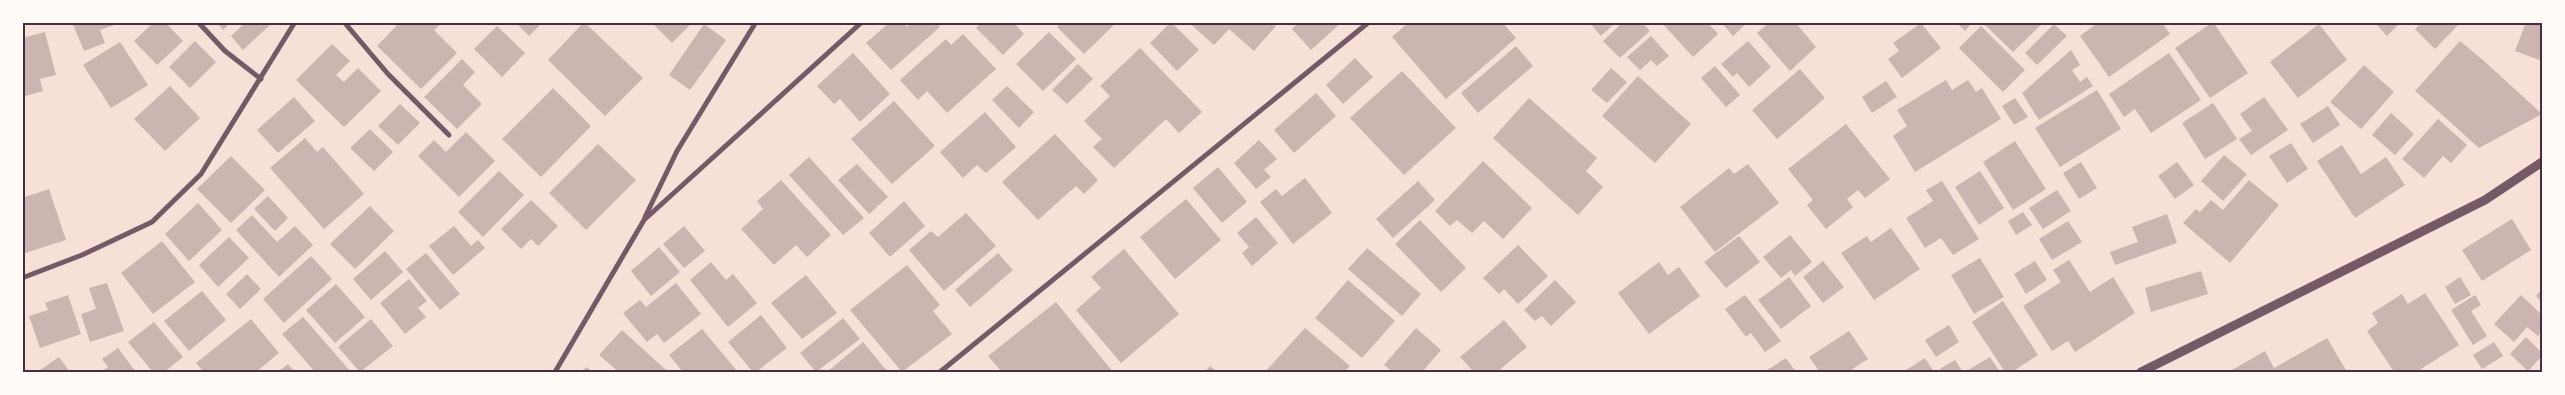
<svg xmlns="http://www.w3.org/2000/svg" width="2565" height="395" viewBox="0 0 2565 395" font-family="'Asap Condensed',sans-serif">
<style>
.building{fill:#ccb4b1}
.lines{fill:none;stroke-linecap:round;stroke-linejoin:round}
.minor{stroke:#755966;stroke-width:5}
.tertiary{stroke:#755966;stroke-width:9}
.neatline{fill:none;stroke:#4a2c40;stroke-width:2}
</style>
<rect width="100%" height="100%" fill="#f7e1d7"/>
<g class="building">
<path d="M72 22H114V25L100 30 105 43 84 51Z"/>
<path d="M154 22H165L183 41 157 65 134 41Z"/>
<path d="M217 22H231L223 30Z"/>
<path d="M246 22H266L269 26 243 50 231 36Z"/>
<path d="M400 22H437L440 25 434 30 457 53 421 89 377 46Z"/>
<path d="M515 22H543L529 36Z"/>
<path d="M584 22 643 78 605 116 548 60Z"/>
<path d="M651 22H693L672 43Z"/>
<path d="M890 22H903L907 27 912 22H936L940 27 891 70 866 43Z"/>
<path d="M981 22H1013L1024 34 1003 55 976 28Z"/>
<path d="M1061 22H1117L1084 54 1057 27Z"/>
<path d="M1171 22 1199 50 1177 71 1150 43Z"/>
<path d="M1188 22H1271L1276 26 1254 51 1229 29 1214 45Z"/>
<path d="M1299 22H1342L1311 50 1292 29Z"/>
<path d="M1409 22H1502L1516 38 1446 99 1392 37Z"/>
<path d="M1589 22H1616L1601 36Z"/>
<path d="M1623 22H1642L1650 31 1620 58 1603 41Z"/>
<path d="M1661 22H1707L1718 34 1693 57Z"/>
<path d="M1721 22H1748L1733 36Z"/>
<path d="M1770 22H1795L1816 47 1790 71 1757 33Z"/>
<path d="M1956 22H1973L1965 31Z"/>
<path d="M1986 22H2044L2013 52 1984 24Z"/>
<path d="M2099 22H2162L2170 34 2109 77 2080 36Z"/>
<path d="M2213 22 2248 73 2210 98 2175 48Z"/>
<path d="M2374 22H2401L2387 36Z"/>
<path d="M2422 22H2461L2435 49 2415 29Z"/>
<path d="M2526 22H2542V61L2515 51Z"/>
<path d="M1921 23 1941 48 1902 78 1888 59 1899 51 1893 43Z"/>
<path d="M704 24 726 40 690 90 669 75Z"/>
<path d="M2054 24 2067 36 2037 65 2025 53Z"/>
<path d="M2319 24 2347 60 2298 98 2270 62Z"/>
<path d="M497 26 525 53 502 77 474 49Z"/>
<path d="M1981 26 2025 70 2003 92 1959 48Z"/>
<path d="M45 32 56 75 40 79 43 91 22 97V38Z"/>
<path d="M1049 32 1076 59 1043 91 1016 64Z"/>
<path d="M963 34 996 69 947 113 927 91 918 100 900 80 946 39 951 45Z"/>
<path d="M1651 36 1669 56 1657 66 1651 60 1640 70 1627 57Z"/>
<path d="M195 41 216 62 190 88 169 67Z"/>
<path d="M1748 41 1771 67 1749 87 1737 73 1733 77 1721 64Z"/>
<path d="M2460 41 2484 61 2542 114 2479 148 2439 112 2415 91Z"/>
<path d="M120 42 148 85 111 108 83 65Z"/>
<path d="M332 44 350 61 336 75 344 82 358 68 381 91 344 127 296 80Z"/>
<path d="M1516 46 1533 66 1478 113 1461 93Z"/>
<path d="M1140 48 1202 112 1179 133 1166 119 1114 168 1093 147 1102 139 1084 121 1110 96 1100 86Z"/>
<path d="M2071 50 2080 65 2072 70 2080 82 2087 77 2093 86 2039 120 2022 93Z"/>
<path d="M853 53 890 94 860 122 840 99 834 104 817 86Z"/>
<path d="M2169 53 2201 100 2151 133 2135 109 2124 117 2109 94Z"/>
<path d="M1355 58 1373 77 1343 104 1326 85Z"/>
<path d="M462 59 475 72 463 85 482 104 457 129 424 97Z"/>
<path d="M1078 64 1093 79 1067 104 1052 90Z"/>
<path d="M2364 65 2394 92 2361 129 2330 102Z"/>
<path d="M1715 66 1740 95 1726 107 1701 78Z"/>
<path d="M1611 68 1627 82 1607 103 1591 90Z"/>
<path d="M1800 69 1825 98 1777 139 1752 110Z"/>
<path d="M1402 71 1456 128 1404 175 1350 118Z"/>
<path d="M1638 76 1691 124 1655 163 1602 116Z"/>
<path d="M1946 80 1952 90 1968 80 1976 92 1982 88 2001 119 1915 172 1893 136 1907 126 1897 110Z"/>
<path d="M1886 81 1897 97 1872 113 1862 97Z"/>
<path d="M170 86 200 118 165 151 134 119Z"/>
<path d="M1007 86 1034 112 1019 128 992 100Z"/>
<path d="M553 88 591 126 541 177 502 139Z"/>
<path d="M2097 90 2121 129 2060 167 2035 128Z"/>
<path d="M1316 93 1336 116 1294 153 1274 130Z"/>
<path d="M294 97 315 121 278 153 257 130Z"/>
<path d="M2264 97 2288 130 2251 155 2239 139 2252 131 2240 114Z"/>
<path d="M1529 98 1597 158 1586 171 1603 187 1578 215 1493 138Z"/>
<path d="M2015 98 2028 117 2014 125 2002 106Z"/>
<path d="M894 101 935 146 892 184 851 139Z"/>
<path d="M2213 103 2237 139 2205 159 2182 123Z"/>
<path d="M400 104 420 123 398 145 378 126Z"/>
<path d="M2328 106 2340 125 2313 143 2300 124Z"/>
<path d="M985 112 1016 147 986 173 977 165 963 178 940 152Z"/>
<path d="M2391 113 2414 134 2395 155 2372 135Z"/>
<path d="M2438 119 2467 145 2451 163 2443 156 2424 178 2402 159Z"/>
<path d="M1846 124 1890 179 1865 198 1858 190 1847 199 1853 207 1826 229 1807 205 1813 200 1788 169Z"/>
<path d="M370 129 393 152 374 171 350 148Z"/>
<path d="M466 132 495 161 459 197 418 156 434 140 446 152Z"/>
<path d="M1055 134 1098 180 1084 194 1076 186 1038 220 1002 182Z"/>
<path d="M305 138 317 152 323 147 364 194 324 229 270 168Z"/>
<path d="M1259 140 1277 159 1264 170 1271 177 1256 189 1234 163Z"/>
<path d="M2015 141 2046 189 2013 210 1983 162Z"/>
<path d="M2291 143 2308 169 2287 183 2269 156Z"/>
<path d="M598 144 636 180 586 230 549 193Z"/>
<path d="M2342 145 2361 174 2386 157 2405 185 2355 218 2317 161Z"/>
<path d="M2224 155 2247 174 2223 201 2201 181Z"/>
<path d="M231 156 265 190 231 223 197 189Z"/>
<path d="M809 157 864 218 843 235 789 175Z"/>
<path d="M1483 161 1532 208 1503 239 1484 221 1472 233 1457 220 1450 226 1435 211Z"/>
<path d="M2081 162 2097 188 2079 199 2063 173Z"/>
<path d="M2177 162 2194 185 2175 199 2158 176Z"/>
<path d="M857 164 888 197 869 214 838 180Z"/>
<path d="M1748 164 1779 203 1715 252 1680 207 1729 168 1734 174Z"/>
<path d="M1218 167 1247 202 1222 223 1193 188Z"/>
<path d="M499 171 524 195 483 237 458 212Z"/>
<path d="M1980 171 2004 208 1979 225 1955 187Z"/>
<path d="M1305 178 1332 213 1293 244 1260 202 1276 189 1282 196Z"/>
<path d="M781 180 831 235 807 257 796 245 774 265 741 229 763 209 757 201Z"/>
<path d="M2249 180 2279 205 2230 263 2183 223 2196 209 2200 212 2211 200 2223 210Z"/>
<path d="M1418 181 1435 200 1393 238 1376 219Z"/>
<path d="M1942 181 1979 239 1953 255 1941 238 1925 248 1906 218 1933 201 1926 190Z"/>
<path d="M49 189 66 240 22 254V198Z"/>
<path d="M2057 190 2071 211 2043 229 2029 208Z"/>
<path d="M268 196 288 218 275 231 254 209Z"/>
<path d="M1186 199 1221 240 1175 279 1140 237Z"/>
<path d="M531 200 558 226 538 246 531 239 521 249 501 229Z"/>
<path d="M904 201 925 226 890 257 869 233Z"/>
<path d="M198 203 222 230 189 261 165 234Z"/>
<path d="M370 206 394 231 355 269 330 244Z"/>
<path d="M2023 212 2032 225 2016 235 2008 221Z"/>
<path d="M966 213 996 246 944 291 909 250 931 231 938 237Z"/>
<path d="M2167 214 2177 243 2115 265 2110 252 2138 242 2132 227Z"/>
<path d="M252 215 277 242 295 226 313 245 279 277 236 230Z"/>
<path d="M1256 217 1278 243 1252 266 1242 253 1249 247 1237 233Z"/>
<path d="M2512 219 2531 250 2482 281 2462 250Z"/>
<path d="M1420 220 1466 268 1441 292 1395 244Z"/>
<path d="M2068 221 2082 242 2052 260 2039 239Z"/>
<path d="M454 226 471 246 478 240 485 248 453 275 429 246Z"/>
<path d="M684 226 705 251 684 268 663 244Z"/>
<path d="M1891 228 1920 269 1874 300 1841 253 1867 236 1871 242Z"/>
<path d="M1790 235 1812 262 1795 276 1791 270 1781 278 1763 257Z"/>
<path d="M1739 236 1760 262 1726 288 1704 262Z"/>
<path d="M229 237 249 258 218 287 199 265Z"/>
<path d="M162 241 195 282 153 314 121 273Z"/>
<path d="M1518 245 1548 276 1518 304 1504 289 1499 294 1483 278Z"/>
<path d="M659 247 680 272 651 296 631 271Z"/>
<path d="M1367 248 1421 294 1402 316 1348 269Z"/>
<path d="M1124 249 1179 314 1121 363 1076 310 1101 288 1091 277Z"/>
<path d="M385 251 403 272 371 300 353 279Z"/>
<path d="M426 253 460 294 440 310 406 269Z"/>
<path d="M998 253 1013 270 970 307 955 290Z"/>
<path d="M311 256 332 279 284 323 263 299Z"/>
<path d="M1980 258 2004 297 1974 314 1951 275Z"/>
<path d="M2069 260 2090 292 2113 277 2135 313 2075 352 2068 341 2052 351 2023 306 2061 282 2053 270Z"/>
<path d="M1823 261 1844 287 1823 303 1803 277Z"/>
<path d="M2035 261 2047 280 2026 294 2014 274Z"/>
<path d="M711 262 726 280 733 274 757 303 728 327 690 280Z"/>
<path d="M1659 262 1668 275 1679 267 1700 296 1649 334 1618 293Z"/>
<path d="M907 265 940 305 933 311 952 334 902 372 850 310Z"/>
<path d="M2201 271 2208 294 2151 312 2145 288Z"/>
<path d="M247 274 261 289 240 309 226 294Z"/>
<path d="M806 275 837 313 802 339 771 303Z"/>
<path d="M1789 277 1811 306 1781 329 1758 300Z"/>
<path d="M2460 277 2471 295 2455 304 2445 287Z"/>
<path d="M409 279 427 301 418 308 426 317 405 334 380 303Z"/>
<path d="M1348 280 1395 321 1362 358 1315 318Z"/>
<path d="M1555 280 1576 302 1551 326 1542 316 1535 321 1524 310Z"/>
<path d="M107 283 124 331 90 342 81 314 96 309 89 288Z"/>
<path d="M676 283 701 314 664 343 657 334 647 342 623 313 640 300 646 307Z"/>
<path d="M336 284 365 317 335 343 306 310Z"/>
<path d="M2542 289V302L2536 296Z"/>
<path d="M202 291 226 320 189 351 164 321Z"/>
<path d="M2425 293 2459 345 2416 372H2394L2367 331 2378 323 2372 313 2402 294 2408 304Z"/>
<path d="M68 295 81 334 40 348 29 316 48 310 45 303Z"/>
<path d="M1745 295 1781 341 1765 352 1751 333 1746 337 1725 309Z"/>
<path d="M2475 295 2481 305 2471 311 2487 336 2473 345 2451 310Z"/>
<path d="M2521 295 2542 315V331L2538 336 2527 327 2514 342 2494 324Z"/>
<path d="M2003 301 2038 355 2012 372H2005L1972 322Z"/>
<path d="M1056 302 1113 372H1002L988 356Z"/>
<path d="M761 315 787 348 756 372H753L728 342Z"/>
<path d="M303 317 351 372H315L282 334Z"/>
<path d="M843 318 860 339 816 372 800 353Z"/>
<path d="M251 319 279 353 256 372H204L196 363Z"/>
<path d="M371 319 393 346 360 372 338 347Z"/>
<path d="M1504 320 1527 347 1497 372H1474L1460 357Z"/>
<path d="M154 322 183 357 164 372H153L128 342Z"/>
<path d="M1949 325 1959 342 1936 357 1925 340Z"/>
<path d="M1305 328 1350 366 1344 372H1265Z"/>
<path d="M1416 328 1441 350 1422 372H1393L1384 365Z"/>
<path d="M702 329 738 372H683L669 355Z"/>
<path d="M622 330 666 370 664 372H619L599 355Z"/>
<path d="M1849 331 1868 359 1848 372H1820L1809 357Z"/>
<path d="M2526 337 2542 353V356L2528 371 2510 354Z"/>
<path d="M2327 338 2347 372H2233L2232 370 2265 351 2274 368Z"/>
<path d="M863 342 887 371 827 372Z"/>
<path d="M2494 342 2503 356 2482 369 2473 355Z"/>
<path d="M118 348 136 372H100L108 367 102 359Z"/>
<path d="M59 357 70 372H41L40 370Z"/>
<path d="M1990 357 2000 372H1965Z"/>
<path d="M1786 358 1796 372H1764Z"/>
<path d="M1925 358 1934 372H1903Z"/>
<path d="M1955 360 1963 372H1942L1940 369Z"/>
<path d="M288 364 295 372H278Z"/>
<path d="M1210 366 1217 372H1205Z"/>
<path d="M587 367 592 372H580Z"/>
</g>
<g class="lines">
<g class="minor">
<path d="M198 22 225 51 261 79"/>
<path d="M344 22 388 74 449 135"/>
<path d="M645 217 677 151 756 22"/>
<path d="M22 278 82 255 152 222 201 174 295 22"/>
<path d="M555 372 644 220 862 22"/>
<path d="M940 372 1369 22"/>
</g>
<path class="tertiary" d="M2141 372 2485 200 2542 162"/>
</g>
<rect width="2565" height="395" fill="none" stroke="#fffaf5" stroke-width="48"/>
<rect x="24" y="24" width="2517" height="347" class="neatline"/>
</svg>
